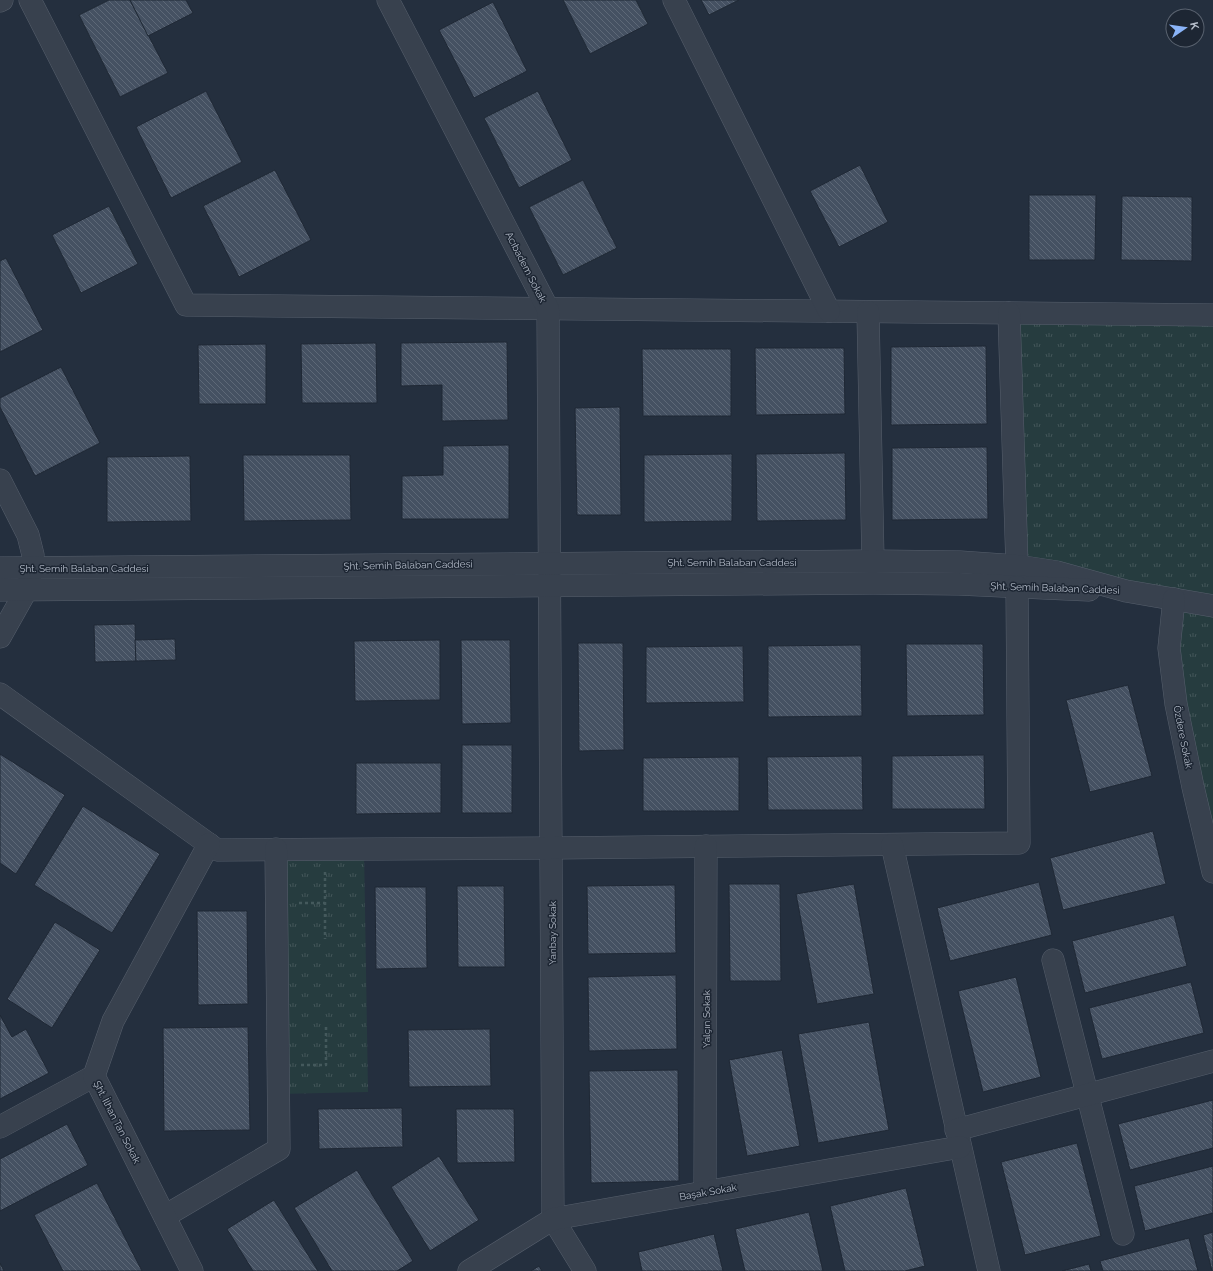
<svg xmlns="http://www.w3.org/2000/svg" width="1213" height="1271" viewBox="0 0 1213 1271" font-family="Raleway,sans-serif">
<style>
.grass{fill:url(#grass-tufts)}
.building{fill:url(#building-back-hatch);stroke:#1f2835}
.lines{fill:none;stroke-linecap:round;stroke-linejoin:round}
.minor-casing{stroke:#565f6c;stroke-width:23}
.path{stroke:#44595c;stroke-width:2.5;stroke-dasharray:3 3;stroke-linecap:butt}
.minor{stroke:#38414e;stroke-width:22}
.labels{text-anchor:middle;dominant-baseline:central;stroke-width:3;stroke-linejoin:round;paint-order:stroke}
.street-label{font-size:10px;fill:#b4bcc9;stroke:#1d2633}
</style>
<defs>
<pattern id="grass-tufts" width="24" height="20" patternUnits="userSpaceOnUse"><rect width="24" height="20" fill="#263c3f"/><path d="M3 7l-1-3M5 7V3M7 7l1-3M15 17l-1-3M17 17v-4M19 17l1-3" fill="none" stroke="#435659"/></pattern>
<pattern id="building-back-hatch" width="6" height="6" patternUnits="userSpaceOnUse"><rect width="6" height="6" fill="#455162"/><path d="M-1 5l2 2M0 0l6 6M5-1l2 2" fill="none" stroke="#5d6877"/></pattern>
</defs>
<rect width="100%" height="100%" fill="#242f3e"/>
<g class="grass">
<path d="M1009 313 1213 315V872L1193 787 1174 599 1017 566Z"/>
<path d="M276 849H364L368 1092 279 1094Z"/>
</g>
<g class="building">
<path d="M109 0H130L168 73 120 97 79 15Z"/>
<path d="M130 0H186L193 13 148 36Z"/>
<path d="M563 0H636L648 24 590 54Z"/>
<path d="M701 0H739L709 15Z"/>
<path d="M493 2 527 71 474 98 439 30Z"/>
<path d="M206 91 242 162 171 198 136 127Z"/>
<path d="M538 91 572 160 519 188 484 118Z"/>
<path d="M860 165 888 222 839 247 810 191Z"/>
<path d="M275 170 311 240 239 277 203 206Z"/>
<path d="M583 180 617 248 563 275 529 207Z"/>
<path d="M1029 195H1096L1095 260H1029Z"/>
<path d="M1122 196 1192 197V261L1121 260Z"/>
<path d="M109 206 138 264 81 293 52 235Z"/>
<path d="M6 258 43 330 0 352V261Z"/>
<path d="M507 342 508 420 442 421V385L401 386V343Z"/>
<path d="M376 343 377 403H302L301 344Z"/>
<path d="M266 344V404H199L198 345Z"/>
<path d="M986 346 987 424 891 425V347Z"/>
<path d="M755 348H844L845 414 756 415Z"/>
<path d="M642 349H731V416H643Z"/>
<path d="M61 367 100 443 35 476 0 407V398Z"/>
<path d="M620 407 621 515H577L575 408Z"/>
<path d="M509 445V519H402V476L443 475V446Z"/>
<path d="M987 447 988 519 892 520V448Z"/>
<path d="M845 453 846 520 757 521 756 454Z"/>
<path d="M732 454V521L644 522V455Z"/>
<path d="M243 455H350L351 520 244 521Z"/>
<path d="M190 456 191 521 107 522V457Z"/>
<path d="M135 624 136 661 95 662 94 625Z"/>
<path d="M175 639 176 660 136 661 135 640Z"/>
<path d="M440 640V700L355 701 354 641Z"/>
<path d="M461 640H510L511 723 462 724Z"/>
<path d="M578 643H623L624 750 579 751Z"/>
<path d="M906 644H983L984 715 907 716Z"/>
<path d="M861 645 862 716 768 717V646Z"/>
<path d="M743 646 744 702 646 703V647Z"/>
<path d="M1128 685 1152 776 1090 792 1066 700Z"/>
<rect x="462" y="745" width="50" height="68"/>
<path d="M0 754 65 795 16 874 0 863Z"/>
<path d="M984 755 985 809H892V756Z"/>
<path d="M862 756 863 810H768L767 757Z"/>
<path d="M739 757V811H643V758Z"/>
<path d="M356 763H441V813L356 814Z"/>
<path d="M83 806 160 854 112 933 34 885Z"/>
<path d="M1153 831 1166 884 1063 910 1050 858Z"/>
<path d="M1039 882 1052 935 950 961 937 908Z"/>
<path d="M729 884H780L781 981H730Z"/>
<path d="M854 884 874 994 817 1004 796 894Z"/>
<path d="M675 885 676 953 588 954 587 886Z"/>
<path d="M457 886H504L505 967H458Z"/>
<path d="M375 887H426L427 968 376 969Z"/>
<path d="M197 911H247L248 1004 198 1005Z"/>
<path d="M1174 915 1187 966 1085 993 1072 941Z"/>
<path d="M55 922 100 950 52 1028 7 999Z"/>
<path d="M676 975 677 1049 589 1051 588 977Z"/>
<path d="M1016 977 1041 1077 983 1092 958 991Z"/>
<path d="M1191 982 1204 1033 1102 1059 1089 1008Z"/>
<path d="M0 1015 12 1037 26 1029 49 1073 0 1099Z"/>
<path d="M869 1022 889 1130 818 1143 798 1034Z"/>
<path d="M248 1027 250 1130 164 1131 163 1028Z"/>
<path d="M490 1029 491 1086 409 1087 408 1030Z"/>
<path d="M782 1050 800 1146 747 1156 729 1060Z"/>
<path d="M678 1070 679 1181 591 1183 589 1071Z"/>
<path d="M1213 1100V1148L1130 1170 1118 1124Z"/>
<path d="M402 1108 403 1147 319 1149 318 1109Z"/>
<path d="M456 1109H514L515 1162 457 1163Z"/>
<path d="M67 1124 88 1165 0 1211V1159Z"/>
<path d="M1077 1143 1101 1236 1025 1255 1001 1162Z"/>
<path d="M439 1156 479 1220 430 1251 391 1187Z"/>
<path d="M1213 1166V1213L1145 1231 1134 1186Z"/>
<path d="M357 1170 413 1261 397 1271H332L294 1208Z"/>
<path d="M97 1183 142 1271H63L34 1215Z"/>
<path d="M906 1188 925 1266 905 1271H845L830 1206Z"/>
<path d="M274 1200 318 1271H253L227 1229Z"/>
<path d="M809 1212 823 1271H745L735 1229Z"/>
<path d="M1213 1232V1271H1212L1203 1235Z"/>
<path d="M714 1234 723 1271H642L638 1252Z"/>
<path d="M1189 1238 1198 1271H1103L1100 1261Z"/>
<path d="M0 1263 4 1271H0Z"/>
<path d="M1089 1264 1091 1271H1062Z"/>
<path d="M539 1266 542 1271H531Z"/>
</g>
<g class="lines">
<defs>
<g id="minor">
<path d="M30 0 186 305 1213 315"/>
<path d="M388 0 548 309 553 1219 585 1271"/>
<path d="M674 0 829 311"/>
<path d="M0 1 2 0"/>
<path d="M868 312 873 561"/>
<path d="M1009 313 1017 566"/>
<path d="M0 480 28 535 33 555 32 568 27 589 0 637"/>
<path d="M0 568 873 561 960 562 1017 566 1057 572 1126 591 1213 606"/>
<path d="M0 590 873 583 959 584 1089 590"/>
<path d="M1174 599 1169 648 1176 704 1193 787 1213 872"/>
<path d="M0 694 217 850 551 848 1019 843 1017 587"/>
<path d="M892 845 989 1271"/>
<path d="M1053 960 1123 1234"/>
<path d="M0 1127 94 1076"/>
<path d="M956 1130 1213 1061"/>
<path d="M705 1192 706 846"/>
<path d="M165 1216 279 1149 276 849"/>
<path d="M192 1271 94 1076 113 1021 209 844"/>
<path d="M469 1271 553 1219 960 1147"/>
</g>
</defs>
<use href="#minor" class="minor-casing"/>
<g class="path">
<path d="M325 872V939"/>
<path d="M299 903H325"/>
<path d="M301 1065H326V1024"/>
</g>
<use href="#minor" class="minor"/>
</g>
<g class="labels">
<g class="street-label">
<text transform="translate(526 267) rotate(63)">Acıbadem Sokak</text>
<text x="732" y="562">Şht. Semih Balaban Caddesi</text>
<text transform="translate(408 565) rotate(-1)">Şht. Semih Balaban Caddesi</text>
<text x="84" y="568">Şht. Semih Balaban Caddesi</text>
<text transform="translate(1055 588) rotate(2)">Şht. Semih Balaban Caddesi</text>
<text transform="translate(1183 737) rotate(79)">Özdere Sokak</text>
<text transform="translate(552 933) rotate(-90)">Yanbay Sokak</text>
<text transform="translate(706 1019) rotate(-90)">Yalçın Sokak</text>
<text transform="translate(117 1122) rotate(63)">Şht. İlhan Tan Sokak</text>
<text transform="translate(708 1192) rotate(-10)">Başak Sokak</text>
</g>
</g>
<g transform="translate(1185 28) rotate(77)"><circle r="19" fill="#1d2633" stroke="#59626f"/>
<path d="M0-3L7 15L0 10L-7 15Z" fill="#8ab4f8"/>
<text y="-6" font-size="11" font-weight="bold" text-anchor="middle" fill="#b4bcc9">K</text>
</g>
</svg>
